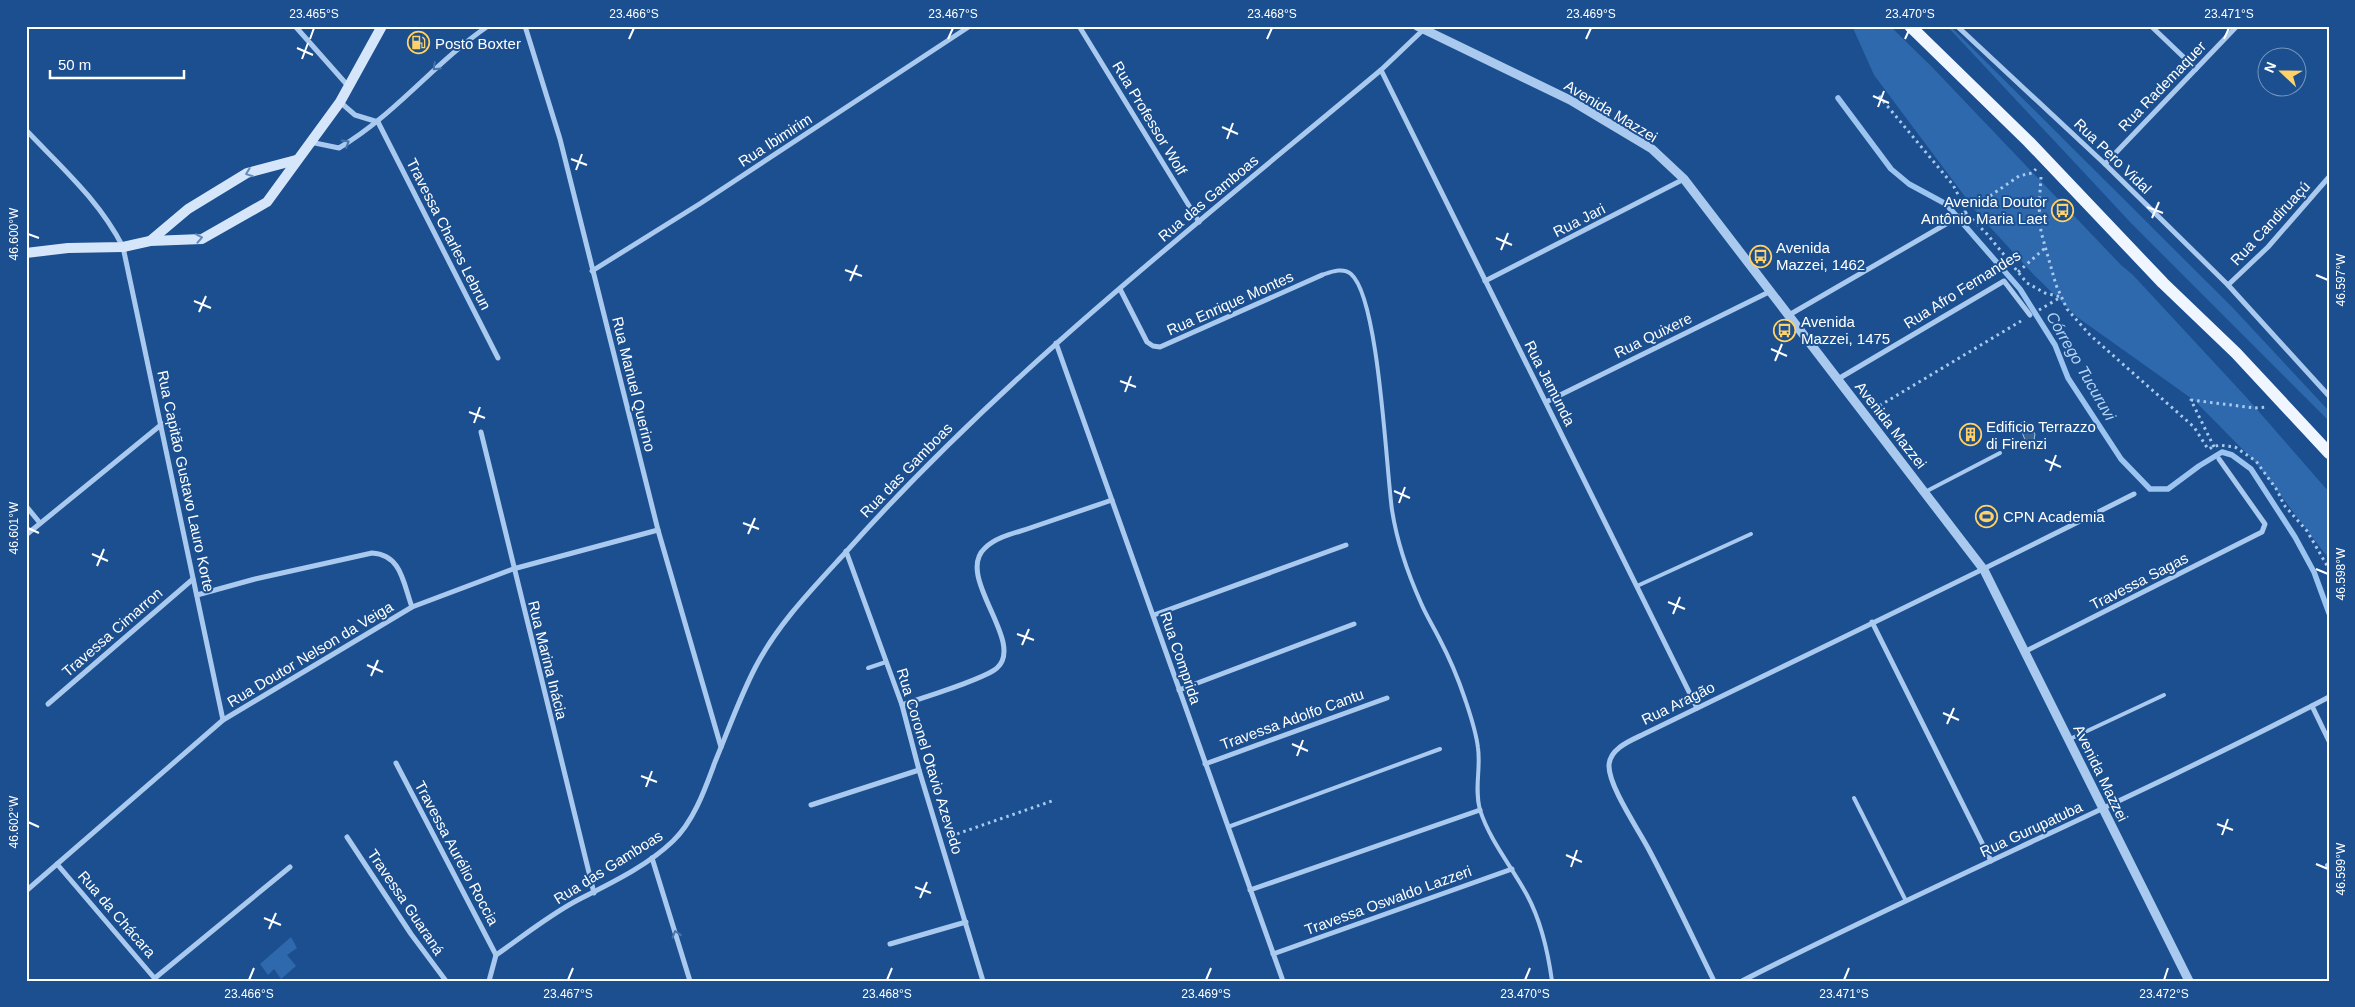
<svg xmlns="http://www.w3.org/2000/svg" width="2355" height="1007" viewBox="0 0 2355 1007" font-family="Helvetica,sans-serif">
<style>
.green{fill:#2e69ad}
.water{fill:#3c6290;stroke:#9cc4f0}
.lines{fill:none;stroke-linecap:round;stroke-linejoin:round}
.stream{stroke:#9cc4f0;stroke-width:5.5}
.path{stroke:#a9c9ee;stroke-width:3;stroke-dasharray:2.5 4;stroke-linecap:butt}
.service{stroke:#a9c9ee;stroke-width:4}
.minor{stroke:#a9c9ee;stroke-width:5}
.tertiary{stroke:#a9c9ee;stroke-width:9}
.secondary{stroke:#d6e6fa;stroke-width:10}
.primary{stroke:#f0f6ff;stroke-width:12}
.oneway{stroke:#4674ac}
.oneway2{stroke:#668bba}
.ticks{fill:none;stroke:#fff;stroke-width:2}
.labels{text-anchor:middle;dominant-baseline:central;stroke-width:4;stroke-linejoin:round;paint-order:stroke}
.poi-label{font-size:15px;fill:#fff;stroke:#1b4f8f;text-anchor:start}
.street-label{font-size:15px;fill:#fff;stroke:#1b4f8f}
.water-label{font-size:16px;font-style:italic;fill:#b5d3f5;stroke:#1b4f8f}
.neatline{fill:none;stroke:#fff;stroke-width:2}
.ticks-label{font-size:12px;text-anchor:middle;fill:#fff}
</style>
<rect width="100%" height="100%" fill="#1b4f8f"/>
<g class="green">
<path d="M1852 26H1890L1931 66 2121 265 2133 275 2247 398 2329 492V559L2256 463 2195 401 2077 317 2034 275 1978 214 1874 75Z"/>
<path d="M1947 26H1950L2232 307 2329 411V421L2131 223Z"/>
<path d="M291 937 297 948 287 955 296 966 281 979 274 969 268 975 260 964Z"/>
</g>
<path class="water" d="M2025 420 2035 434 2034 440 2031 442 2025 440 2019 424Z"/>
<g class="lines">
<path class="stream" d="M1838 98 1891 169 1909 184 1946 204 2020 289 2055 345 2068 378 2121 459 2150 489H2168L2199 466 2222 452 2232 455 2251 469 2295 537 2314 572 2329 613"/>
<g class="path">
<path d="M1879 96 1953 185 1963 204"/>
<path d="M2041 177 2039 206 2041 232 2056 285 2067 309 2090 335 2194 427 2208 449 2219 445 2235 447 2256 461 2277 490 2284 505 2307 531 2329 569"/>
<path d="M1974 207 2019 176 2032 173 2036 169"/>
<path d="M1972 219 1987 234 2027 283 2045 293 2061 297"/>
<path d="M2018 272 2045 248"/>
<path d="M2039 310 2061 297"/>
<path d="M1874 409 2021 321"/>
<path d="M2214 447 2191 400 2255 408 2268 407"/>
<path d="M951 836 1052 801"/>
</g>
<g class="service">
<path d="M1322 275C1331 272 1343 267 1351 274 1379 298 1386 467 1392 510 1397 542 1408 574 1421 603 1426 615 1433 626 1439 638 1449 657 1458 678 1465 699 1470 714 1476 731 1478 748 1481 768 1474 789 1480 810 1490 841 1512 867 1527 895 1541 921 1548 952 1552 981"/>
<path d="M1925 492 2000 453"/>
<path d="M1637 586 1751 534"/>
<path d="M868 668 886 662"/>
<path d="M2070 739 2164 695"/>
<path d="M1854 798 1906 901"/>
<path d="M1228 827 1440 749"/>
<path d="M2327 865 2329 869"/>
</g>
<g class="minor">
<path d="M295 26 349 87"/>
<path d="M525 26 560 139 658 530 721 747"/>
<path d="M1079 26 1199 222"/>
<path d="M1957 26 2105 164 2228 285 2329 396"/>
<path d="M2151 26 2196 69"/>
<path d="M1381 70 1697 708"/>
<path d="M340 102 355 115 378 122"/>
<path d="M378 122 498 358"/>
<path d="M26 130C62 168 99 200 123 247L223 720"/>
<path d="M310 142 339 148C395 115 434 63 488 26"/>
<path d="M2105 164 2237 26"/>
<path d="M592 271 701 203 970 26"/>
<path d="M1485 281 1684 179"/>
<path d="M2228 285 2268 247 2329 177"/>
<path d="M1120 289 1147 342 1153 346 1160 347 1322 275"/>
<path d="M1789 315 1965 213"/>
<path d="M1056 343 1283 981"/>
<path d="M1838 379 2004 281 2030 315"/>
<path d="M1546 402 1771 291"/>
<path d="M481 432 594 893"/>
<path d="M26 506 40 523"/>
<path d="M26 535 162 424"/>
<path d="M846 551 902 705 919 770 983 981"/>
<path d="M197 595 255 579 372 553C402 555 403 583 412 607"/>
<path d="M1154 615 1346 545"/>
<path d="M1872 622 1991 861"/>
<path d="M2026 651 2262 532 2265 524 2219 459"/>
<path d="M1179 690 1354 624"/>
<path d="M48 704 193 579"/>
<path d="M902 705C921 698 985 679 997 668 1026 642 954 576 985 548 996 537 1015 533 1030 528 1057 519 1085 509 1112 500"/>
<path d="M2312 706 2329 741"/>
<path d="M396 763 496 955"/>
<path d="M1205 764 1387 698"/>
<path d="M811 805 919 770"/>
<path d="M347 837 411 934 446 981"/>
<path d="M652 858 690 981"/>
<path d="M57 864 156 980"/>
<path d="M1250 890 1480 810"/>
<path d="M26 891 223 720 412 607 513 569 658 530"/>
<path d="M890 944 966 922"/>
<path d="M1273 954 1512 869"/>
<path d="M155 978 290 867"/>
<path d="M489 981 496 955C522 937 548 916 576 901 609 884 646 867 673 841 694 821 705 789 715 762 728 731 739 699 755 668 777 625 812 589 845 553 1005 373 1197 224 1381 70L1424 29"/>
<path d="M1714 981C1692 936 1671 891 1648 848 1638 829 1608 785 1609 765 1610 748 1632 740 1644 734 1808 654 1972 576 2134 494"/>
<path d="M1742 981C1936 882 2136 798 2329 697"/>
</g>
<path class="tertiary" d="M1417 26 1570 100 1652 149 1684 179 1984 570 2189 981"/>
<g class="secondary">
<path d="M150 241 188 209 247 173 296 160"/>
<path d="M26 253 68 248 123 247 150 241 202 239 267 202 340 102 382 26"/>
</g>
<path class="primary" d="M1910 26 2029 142 2163 283 2236 353 2329 453"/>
</g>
<defs><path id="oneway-chevron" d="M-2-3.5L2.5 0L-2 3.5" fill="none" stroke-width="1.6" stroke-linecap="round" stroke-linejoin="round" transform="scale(1.25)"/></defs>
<g class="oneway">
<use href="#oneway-chevron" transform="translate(436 67) rotate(136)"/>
<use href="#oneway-chevron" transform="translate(346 143) rotate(-31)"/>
<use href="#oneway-chevron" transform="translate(676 934) rotate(-107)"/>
</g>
<g class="oneway2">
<use href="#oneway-chevron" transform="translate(249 173) rotate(159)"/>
<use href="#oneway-chevron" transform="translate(199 238) rotate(-11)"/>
</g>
<path class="ticks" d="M310 39 314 28M629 39 634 28M948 39 953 28M1267 39 1272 28M1586 39 1591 28M1905 39 1910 28M2224 39 2229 28M297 48 313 55M302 59 308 43M1873 96 1889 103M1878 107 1884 91M1222 127 1238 134M1227 139 1233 123M571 159 587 165M576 170 582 154M2147 207 2163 213M2152 218 2159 202M28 234 39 238M1496 238 1512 245M1501 250 1508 233M845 270 862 276M2316 275 2328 280M850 281 857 265M194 301 211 308M199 312 206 296M1771 349 1787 356M1775 361 1782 344M1120 381 1136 387M1125 392 1131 376M469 412 485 418M474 423 480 407M2045 460 2061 467M2050 471 2056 455M1394 491 1410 498M1399 503 1405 487M743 523 759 529M28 528 39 533M748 534 755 518M92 554 108 561M97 566 104 549M2316 569 2328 574M1668 602 1685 609M1673 614 1680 597M1017 634 1034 640M1022 645 1029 629M367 665 383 672M371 676 378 660M1943 713 1959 720M1947 724 1954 708M1292 744 1308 751M1297 756 1303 740M641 776 657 782M646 787 652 771M28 822 39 827M2217 824 2233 830M2222 835 2228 819M1566 855 1582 862M2316 864 2328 869M1571 867 1577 850M915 887 931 893M920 898 927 882M264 918 281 925M269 929 276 913M249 980 254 968M568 980 573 968M887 980 892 968M1206 980 1211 968M1525 980 1530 968M1844 980 1849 968M2164 980 2168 968"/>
<defs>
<symbol id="fuel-ring" viewBox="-11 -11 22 22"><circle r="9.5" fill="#1b4f8f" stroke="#ffd166" stroke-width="1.5"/><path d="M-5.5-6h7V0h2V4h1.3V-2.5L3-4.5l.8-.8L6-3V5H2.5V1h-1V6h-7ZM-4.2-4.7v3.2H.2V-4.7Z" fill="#ffd166"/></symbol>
<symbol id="bus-ring" viewBox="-11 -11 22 22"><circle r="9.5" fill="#1b4f8f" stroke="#ffd166" stroke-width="1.5"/><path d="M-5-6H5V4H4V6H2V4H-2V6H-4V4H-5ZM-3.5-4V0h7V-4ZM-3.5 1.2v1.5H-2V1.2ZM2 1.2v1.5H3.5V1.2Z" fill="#ffd166"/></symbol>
<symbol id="building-ring" viewBox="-11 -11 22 22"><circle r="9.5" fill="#1b4f8f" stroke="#ffd166" stroke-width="1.5"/><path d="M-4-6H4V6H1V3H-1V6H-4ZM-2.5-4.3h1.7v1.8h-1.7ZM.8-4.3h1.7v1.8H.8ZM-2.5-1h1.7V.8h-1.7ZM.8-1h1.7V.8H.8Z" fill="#ffd166"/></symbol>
<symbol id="stadium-ring" viewBox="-11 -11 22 22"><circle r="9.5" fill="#1b4f8f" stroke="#ffd166" stroke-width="1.5"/><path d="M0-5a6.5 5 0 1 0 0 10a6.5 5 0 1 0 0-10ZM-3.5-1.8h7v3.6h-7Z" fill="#ffd166"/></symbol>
</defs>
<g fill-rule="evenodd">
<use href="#fuel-ring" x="406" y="30" width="25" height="25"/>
<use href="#bus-ring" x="2050" y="198" width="25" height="25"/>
<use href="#bus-ring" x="1748" y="244" width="25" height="25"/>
<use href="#bus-ring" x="1772" y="318" width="25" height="25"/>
<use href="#building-ring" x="1958" y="422" width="25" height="25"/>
<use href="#stadium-ring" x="1974" y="504" width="25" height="25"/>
</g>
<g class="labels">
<g class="poi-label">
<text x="435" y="43">Posto Boxter</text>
<text x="2047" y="201" text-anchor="end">Avenida Doutor<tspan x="2047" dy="17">Antônio Maria Laet</tspan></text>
<text x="1776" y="247">Avenida<tspan x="1776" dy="17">Mazzei, 1462</tspan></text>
<text x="1801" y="321">Avenida<tspan x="1801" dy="17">Mazzei, 1475</tspan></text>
<text x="1986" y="426">Edificio Terrazzo<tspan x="1986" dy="17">di Firenzi</tspan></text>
<text x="2003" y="516">CPN Academia</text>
</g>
<g class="street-label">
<text transform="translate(2162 86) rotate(-46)">Rua Rademaquer</text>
<text transform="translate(1611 111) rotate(31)">Avenida Mazzei</text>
<text transform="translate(1150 118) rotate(59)">Rua Professor Wolf</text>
<text transform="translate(775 140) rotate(-33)">Rua Ibimirim</text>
<text transform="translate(2113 156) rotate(44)">Rua Pero Vidal</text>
<text transform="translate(1208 198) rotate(-40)">Rua das Gamboas</text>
<text transform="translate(1579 220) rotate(-27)">Rua Jari</text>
<text transform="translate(2270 223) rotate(-47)">Rua Candiruaçú</text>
<text transform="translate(449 234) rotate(63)">Travessa Charles Lebrun</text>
<text transform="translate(1962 289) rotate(-32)">Rua Afro Fernandes</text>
<text transform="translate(1230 303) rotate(-24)">Rua Enrique Montes</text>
<text transform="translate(1653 335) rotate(-26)">Rua Quixere</text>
<text transform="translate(1550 383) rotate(63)">Rua Jamunda</text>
<text transform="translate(634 384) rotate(76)">Rua Manuel Querino</text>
<text transform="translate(1891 425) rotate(52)">Avenida Mazzei</text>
<text transform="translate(906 470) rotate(-46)">Rua das Gamboas</text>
<text transform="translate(186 481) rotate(78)">Rua Capitão Gustavo Lauro Korte</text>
<text transform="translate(2139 581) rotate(-27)">Travessa Sagas</text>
<text transform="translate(112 632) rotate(-41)">Travessa Cimarron</text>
<text transform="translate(310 654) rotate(-31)">Rua Doutor Nelson da Veiga</text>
<text transform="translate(1181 658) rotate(71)">Rua Comprida</text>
<text transform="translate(548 660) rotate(76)">Rua Marina Inácia</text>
<text transform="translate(1678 703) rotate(-26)">Rua Aragão</text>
<text transform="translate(1292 719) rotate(-20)">Travessa Adolfo Cantu</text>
<text transform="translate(930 761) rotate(73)">Rua Coronel Otavio Azevedo</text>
<text transform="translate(2101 773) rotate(64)">Avenida Mazzei</text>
<text transform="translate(2031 829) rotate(-25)">Rua Gurupatuba</text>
<text transform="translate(457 853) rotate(62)">Travessa Aurélio Roccia</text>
<text transform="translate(608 867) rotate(-32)">Rua das Gamboas</text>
<text transform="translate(1388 900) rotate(-20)">Travessa Oswaldo Lazzeri</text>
<text transform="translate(406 902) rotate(56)">Travessa Guaraná</text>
<text transform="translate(117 914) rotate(49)">Rua da Chácara</text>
</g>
<g class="water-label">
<text transform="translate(2081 366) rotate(60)">Córrego Tucuruvi</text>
</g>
</g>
<rect width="2355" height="1007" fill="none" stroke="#1b4f8f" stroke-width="55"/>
<g transform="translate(2282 72) rotate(292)"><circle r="24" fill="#1b4f8f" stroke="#7695bc"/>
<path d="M0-4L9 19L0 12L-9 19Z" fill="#ffd166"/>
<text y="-8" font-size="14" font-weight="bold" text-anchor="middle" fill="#ffffff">N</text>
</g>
<path d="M50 70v8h134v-8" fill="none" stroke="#ffffff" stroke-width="2.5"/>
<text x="58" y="70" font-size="15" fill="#ffffff" stroke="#1b4f8f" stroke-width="4" paint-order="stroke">50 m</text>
<rect x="28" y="28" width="2300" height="952" class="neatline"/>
<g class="ticks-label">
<text x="314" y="18">23.465°S</text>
<text x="634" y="18">23.466°S</text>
<text x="953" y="18">23.467°S</text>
<text x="1272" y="18">23.468°S</text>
<text x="1591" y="18">23.469°S</text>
<text x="1910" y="18">23.470°S</text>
<text x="2229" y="18">23.471°S</text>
<text transform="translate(14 234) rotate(-90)" y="4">46.600°W</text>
<text transform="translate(2341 280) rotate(-90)" y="4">46.597°W</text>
<text transform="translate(14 528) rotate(-90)" y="4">46.601°W</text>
<text transform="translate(2341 574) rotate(-90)" y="4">46.598°W</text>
<text transform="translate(14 822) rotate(-90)" y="4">46.602°W</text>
<text transform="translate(2341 869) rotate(-90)" y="4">46.599°W</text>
<text x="249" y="998">23.466°S</text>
<text x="568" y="998">23.467°S</text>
<text x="887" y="998">23.468°S</text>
<text x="1206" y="998">23.469°S</text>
<text x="1525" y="998">23.470°S</text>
<text x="1844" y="998">23.471°S</text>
<text x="2164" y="998">23.472°S</text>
</g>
</svg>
